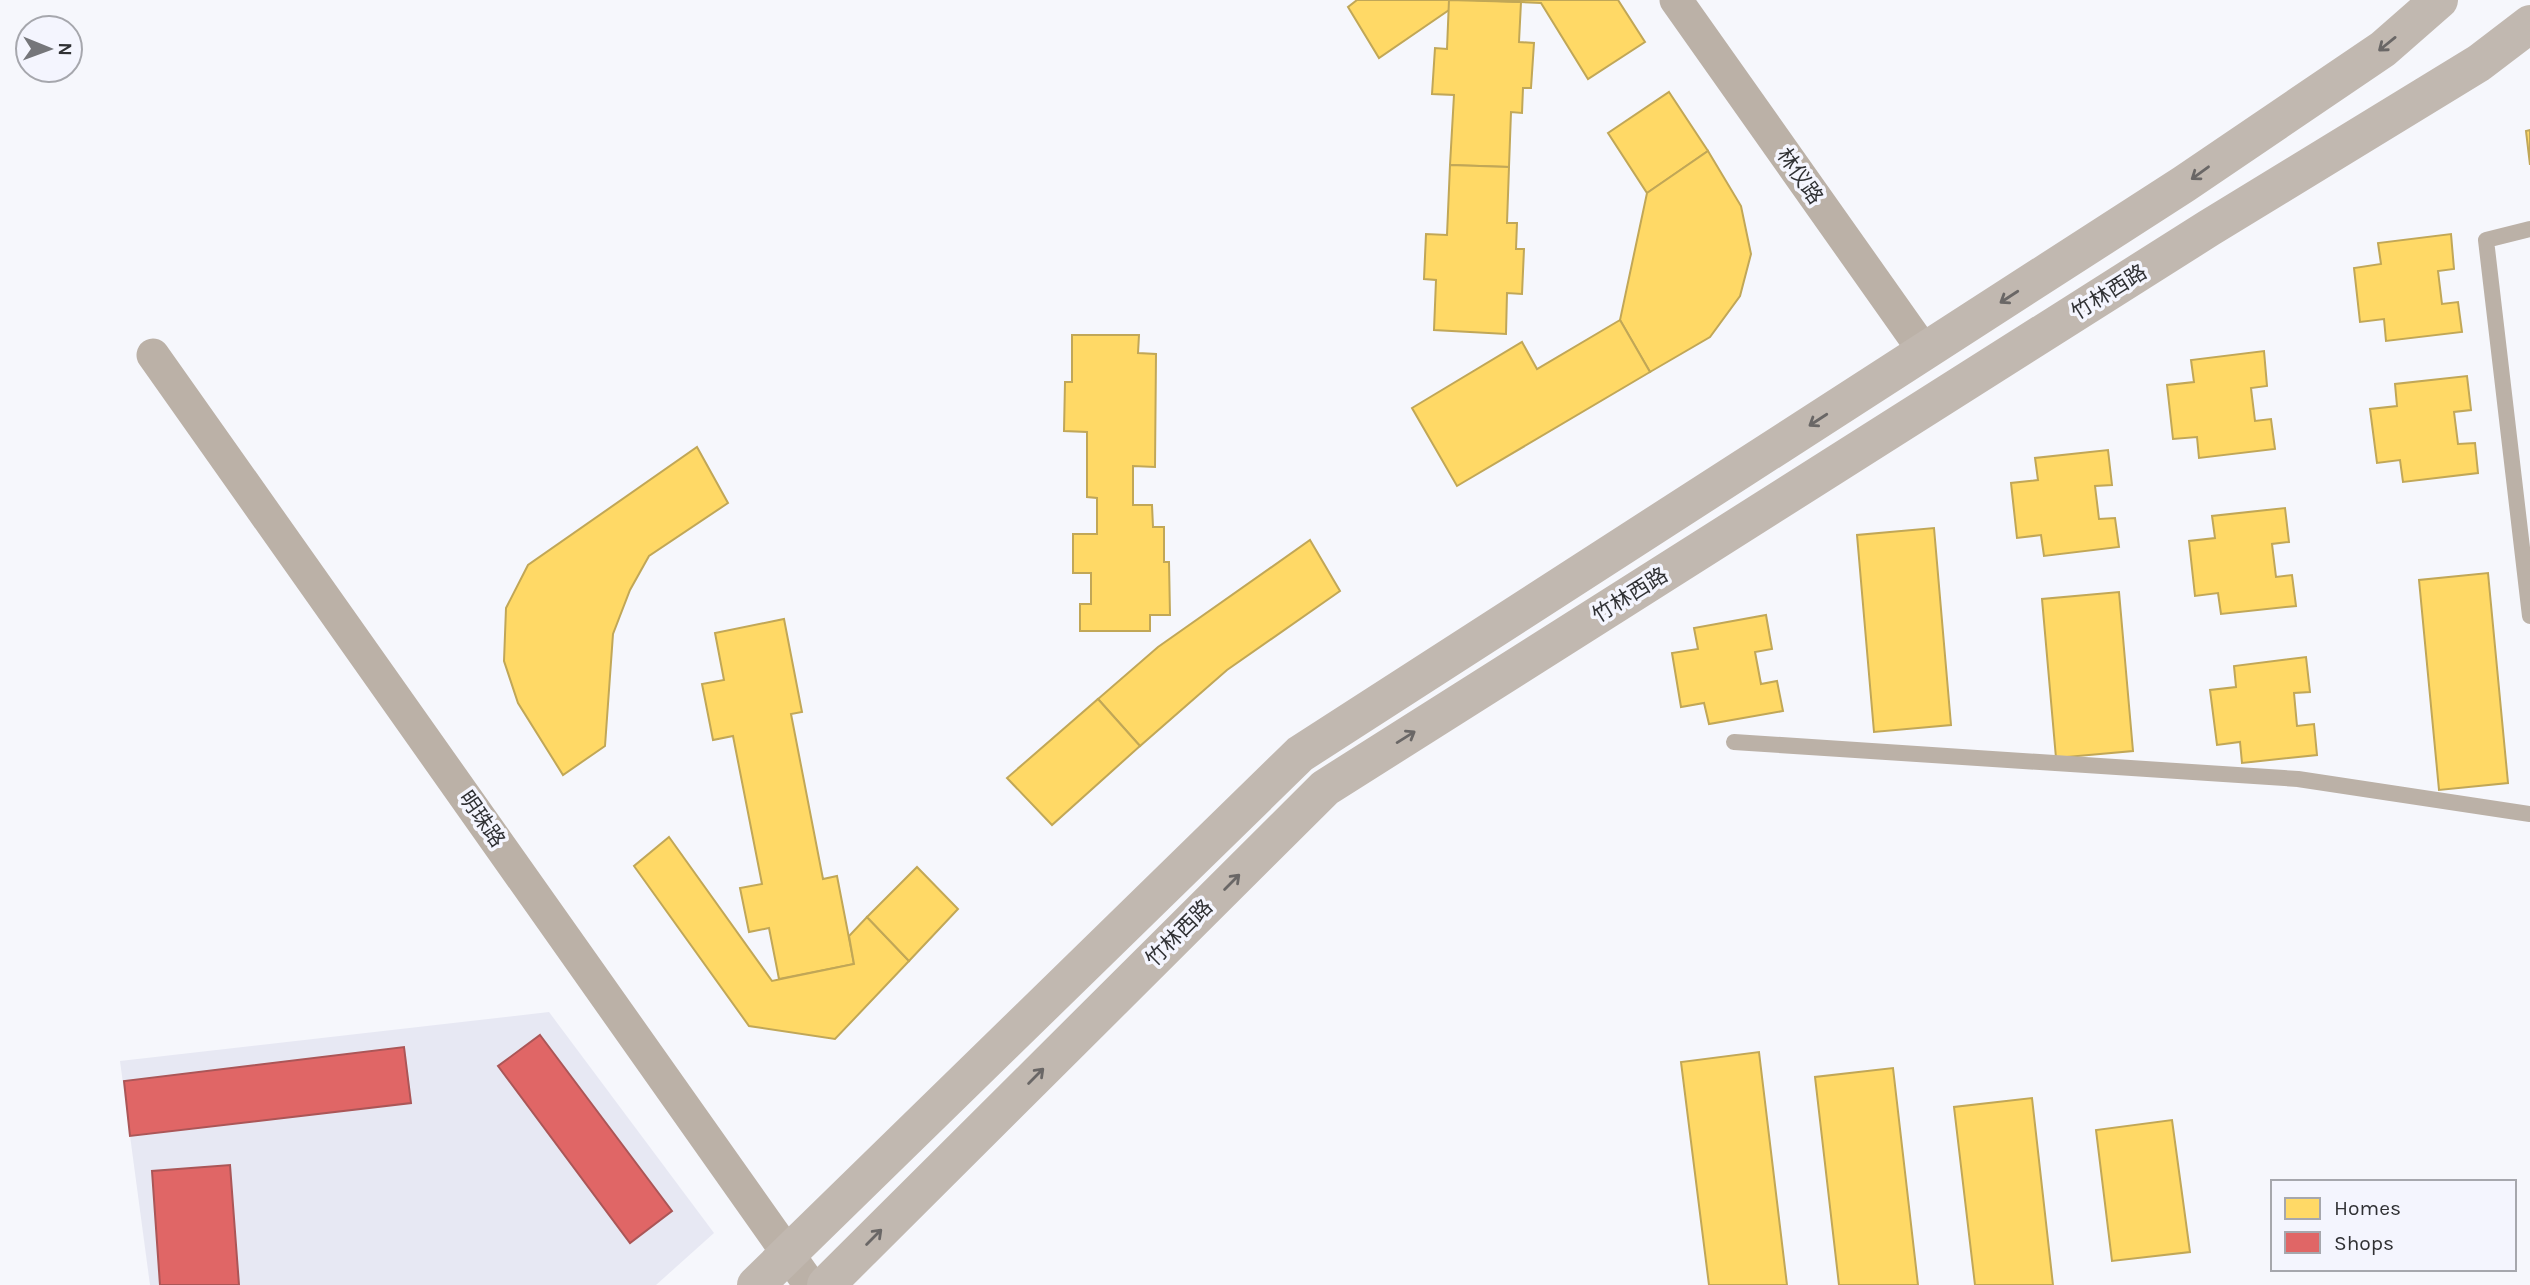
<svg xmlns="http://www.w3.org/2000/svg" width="2530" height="1285" viewBox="0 0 2530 1285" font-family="Karla,'Noto Sans SC',sans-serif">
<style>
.built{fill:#e7e8f3}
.homes{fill:#ffd966;stroke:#c1a757;stroke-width:2}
.shops{fill:#e06666;stroke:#ab5657;stroke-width:2}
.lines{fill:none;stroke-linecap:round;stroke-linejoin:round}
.service{stroke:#bbb1a7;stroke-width:16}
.minor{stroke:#bbb1a7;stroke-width:33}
.secondary{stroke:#c1b8b0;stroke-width:38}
.oneway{stroke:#6a6766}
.labels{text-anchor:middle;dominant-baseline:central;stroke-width:7;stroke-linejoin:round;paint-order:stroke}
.street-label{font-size:21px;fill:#303134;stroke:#f4f5fe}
</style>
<rect width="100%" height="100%" fill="#f6f7fc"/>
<path class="built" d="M549 1012 714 1233 656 1285H150L120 1061Z"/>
<g class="homes">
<path d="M1357 0H1449V10L1379 58 1348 7Z"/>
<path d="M1449 0 1521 2 1519 42 1534 43 1531 88H1523L1522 113 1511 112 1509 167 1450 165 1454 95 1432 94 1435 48 1447 49Z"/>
<path d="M1474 0H1618L1645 42 1588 79 1541 3Z"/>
<path d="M1669 92 1708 151 1647 193 1608 133Z"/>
<path d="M2530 130V165L2526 131Z"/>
<path d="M1708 151 1741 206 1751 254 1740 296 1710 337 1650 372 1620 320 1647 193Z"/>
<path d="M1450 165 1509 167 1507 223H1517L1516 249H1524L1522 294 1507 293 1506 334 1434 330 1436 280 1424 279 1426 234 1447 235Z"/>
<path d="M2451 234 2454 269 2438 271 2442 304 2458 302 2462 332 2386 341 2384 319 2360 322 2354 268 2381 264 2378 243Z"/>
<path d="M1620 320 1650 372 1457 486 1412 408 1522 342 1537 369Z"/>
<path d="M1072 335H1139L1138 353 1156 354 1155 467 1133 466V505H1152L1153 527H1164V562H1169L1170 615H1150V631H1080V604H1091V573H1073V534H1097V498L1087 497V432L1064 431 1065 382H1072Z"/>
<path d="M2264 351 2267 386 2251 388 2255 421 2271 419 2275 449 2199 458 2197 437 2173 439 2167 385 2194 382 2191 360Z"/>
<path d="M2467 376 2471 410 2454 412 2458 444 2475 443 2478 473 2403 482 2400 460 2377 463 2370 409 2397 406 2395 384Z"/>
<path d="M697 447 728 503 649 556 630 590 613 634 605 746 563 775 518 703 504 661 506 608 528 565Z"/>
<path d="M2108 450 2112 485 2095 486 2099 519 2115 518 2119 547 2044 556 2041 535 2017 538 2011 483 2038 480 2035 458Z"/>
<path d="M2285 508 2289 542 2272 544 2276 577 2292 575 2296 606 2221 614 2218 593 2195 596 2189 541 2215 538 2212 516Z"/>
<path d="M1934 528 1951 725 1874 732 1857 535Z"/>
<path d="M1310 540 1340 591 1227 670 1140 746 1098 699 1158 647Z"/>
<path d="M2488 573 2508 783 2439 790 2419 580Z"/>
<path d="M2119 592 2133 751 2056 758 2042 599Z"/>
<path d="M1766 615 1772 649 1755 652 1761 684 1777 681 1783 711 1709 724 1704 703 1681 707 1672 653 1698 649 1694 628Z"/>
<path d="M784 619 802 712 791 714 823 879 837 876 854 964 779 979 769 928 749 932 740 888 762 884 733 736 713 740 702 684 724 680 715 633Z"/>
<path d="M2306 657 2310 692 2294 693 2297 726 2314 724 2317 755 2242 763 2240 742 2217 745 2210 690 2236 687 2234 666Z"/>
<path d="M1098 699 1140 746 1052 825 1007 778Z"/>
<path d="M669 837 772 981 854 964 849 936 867 917 909 961 835 1039 749 1026 634 866Z"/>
<path d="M917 867 958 909 909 961 867 917Z"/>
<path d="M1759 1052 1787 1285H1709L1681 1062Z"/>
<path d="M1893 1068 1918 1285H1839L1815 1077Z"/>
<path d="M2032 1098 2053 1285H1975L1954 1107Z"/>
<path d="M2172 1120 2190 1252 2112 1261 2096 1130Z"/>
</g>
<g class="shops">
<path d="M540 1035 672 1211 630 1243 498 1066Z"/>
<path d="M404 1047 411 1103 130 1136 124 1081Z"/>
<path d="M230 1165 239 1285H160L152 1171Z"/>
</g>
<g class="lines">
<g class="service">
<path d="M2530 229 2486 240 2530 616"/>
<path d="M1734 742 2298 779 2530 814"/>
</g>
<g class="minor">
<path d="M1676 0 1924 351"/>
<path d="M153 355 810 1285"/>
</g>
<g class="secondary">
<path d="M756 1285 1300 754 2184 184 2383 49 2439 0"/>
<path d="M826 1285 1325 788 2209 228 2479 63 2530 24"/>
</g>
</g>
<defs><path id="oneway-shaft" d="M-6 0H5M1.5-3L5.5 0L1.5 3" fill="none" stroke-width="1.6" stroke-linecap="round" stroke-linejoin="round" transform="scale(1.75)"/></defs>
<g class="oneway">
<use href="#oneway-shaft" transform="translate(2387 44) rotate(141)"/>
<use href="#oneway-shaft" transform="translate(2200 173) rotate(144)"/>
<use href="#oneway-shaft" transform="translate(2009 297) rotate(147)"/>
<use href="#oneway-shaft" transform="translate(1818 420) rotate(147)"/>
<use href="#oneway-shaft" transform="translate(1406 737) rotate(-32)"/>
<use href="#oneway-shaft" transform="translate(1232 882) rotate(-45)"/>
<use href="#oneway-shaft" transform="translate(1036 1076) rotate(-45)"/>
<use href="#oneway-shaft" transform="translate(874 1237) rotate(-45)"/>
</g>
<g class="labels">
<g class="street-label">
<text transform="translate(1800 176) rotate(55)">林仪路</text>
<text transform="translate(2109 292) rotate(-32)">竹林西路</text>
<text transform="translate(1630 595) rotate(-32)">竹林西路</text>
<text transform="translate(482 819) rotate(55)">明珠路</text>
<text transform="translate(1179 933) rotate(-45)">竹林西路</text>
</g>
</g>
<rect x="2271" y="1180" width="245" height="91" fill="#f4f5fe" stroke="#a6a7ad" stroke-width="2"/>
<rect x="2285" y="1198" width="35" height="21" fill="#ffd966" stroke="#a6a7ad" stroke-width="2"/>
<text x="2334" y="1215" font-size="21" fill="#303134">Homes</text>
<rect x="2285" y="1232" width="35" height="21" fill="#e06666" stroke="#a6a7ad" stroke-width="2"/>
<text x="2334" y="1250" font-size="21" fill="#303134">Shops</text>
<g transform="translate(49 49) rotate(91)"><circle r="33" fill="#f4f5fe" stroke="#a6a7ad" stroke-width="2"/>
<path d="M0-5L12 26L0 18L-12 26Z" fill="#75767a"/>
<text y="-10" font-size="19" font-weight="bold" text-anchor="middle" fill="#303134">N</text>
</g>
</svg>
